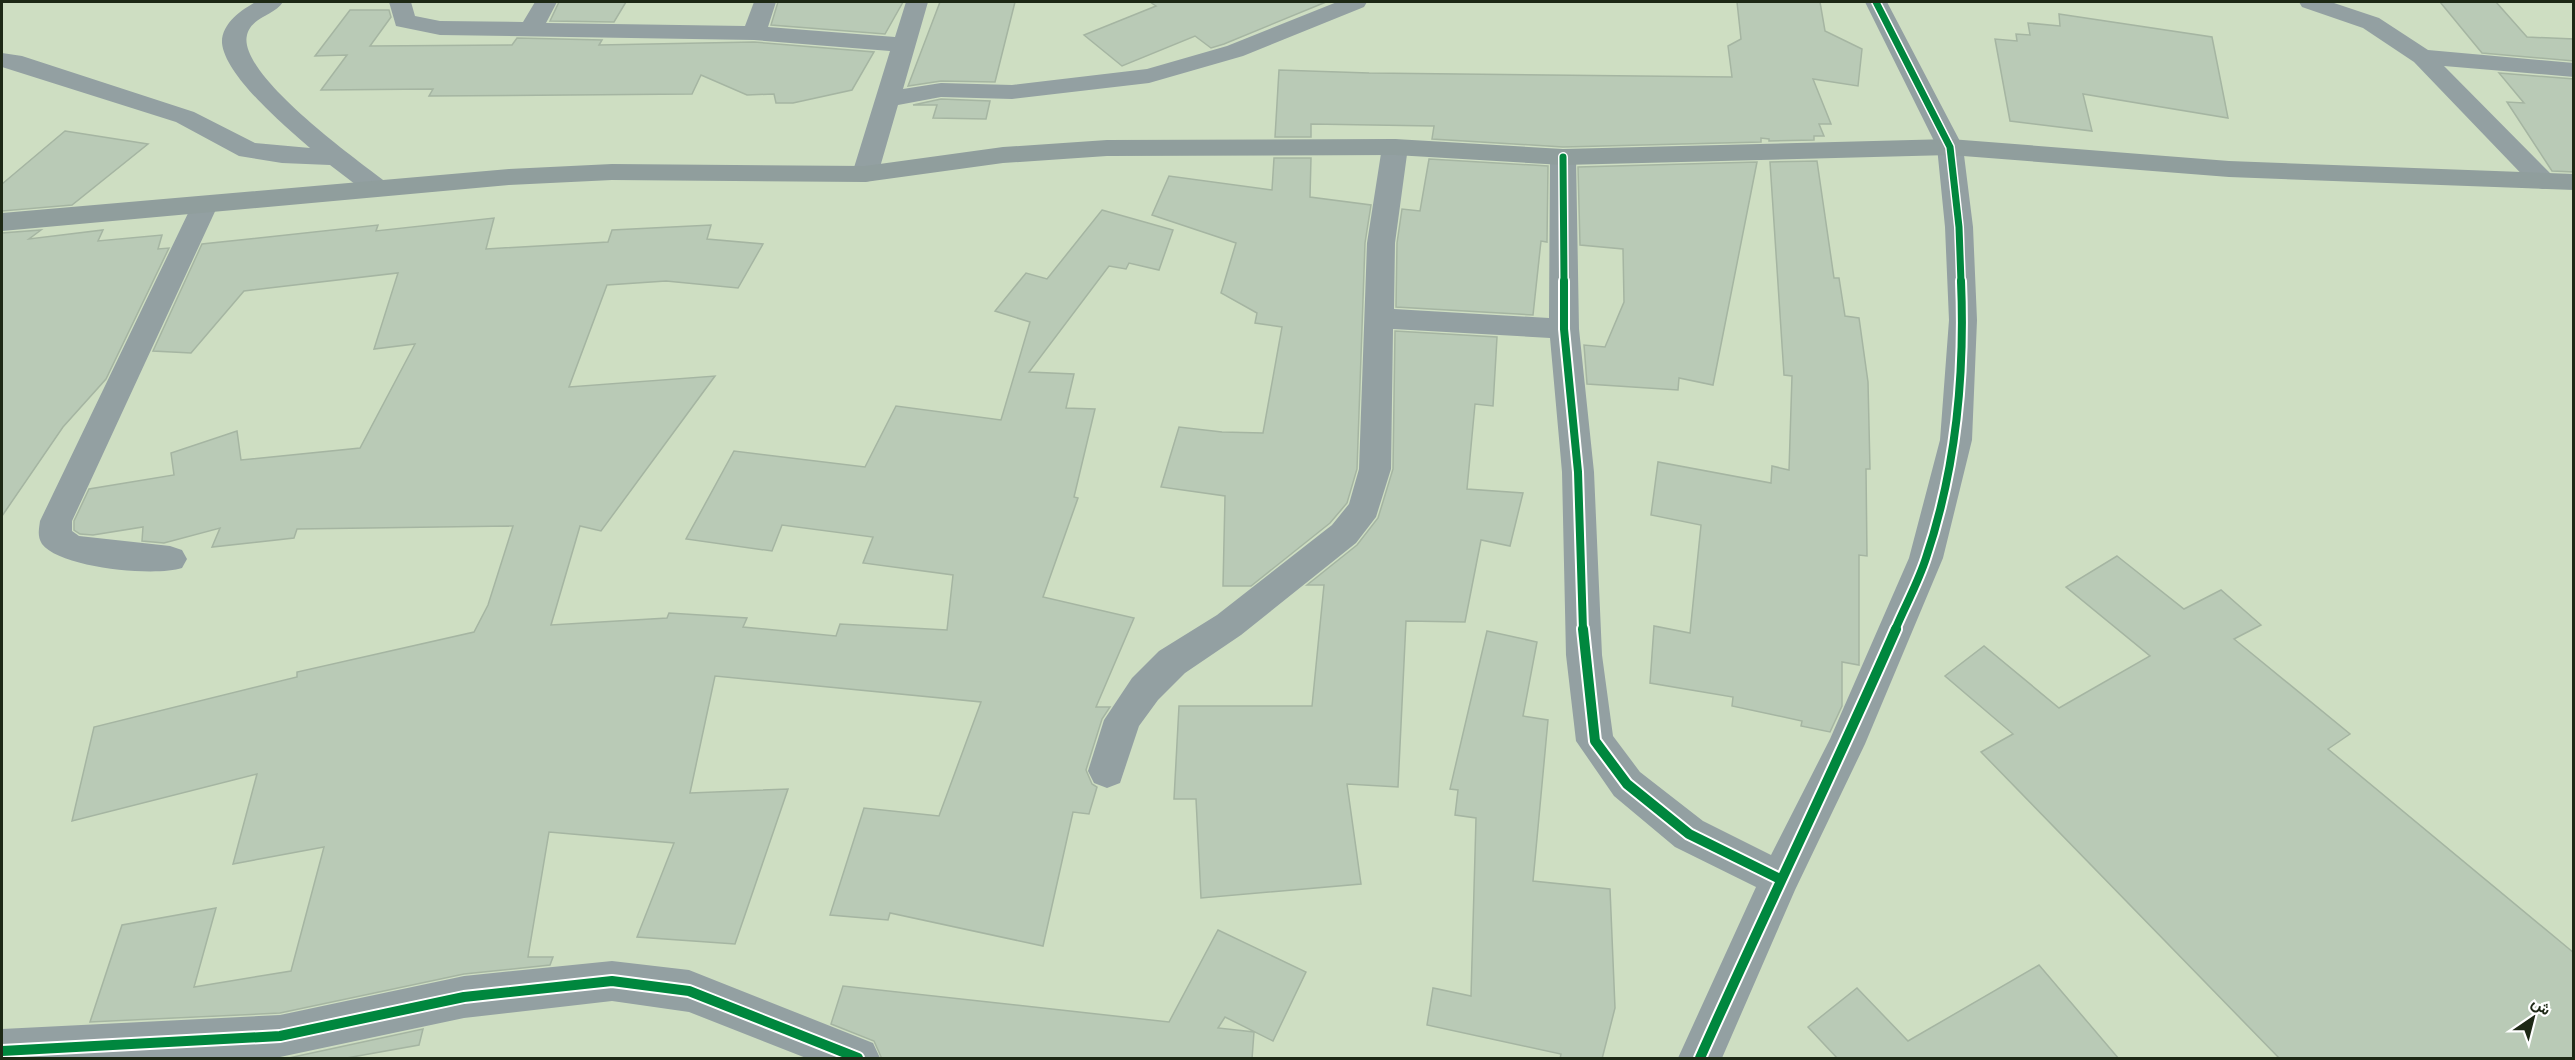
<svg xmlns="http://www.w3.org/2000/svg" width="2575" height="1060" viewBox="0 0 2575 1060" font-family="Jost,Vazirmatn,sans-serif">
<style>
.building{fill:#b9cab6;stroke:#a5b5a2;stroke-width:1.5}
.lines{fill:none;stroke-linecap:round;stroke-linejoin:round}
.street{fill:#93a0a2;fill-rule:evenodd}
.secondary{fill:#909e9d;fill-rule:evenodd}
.cycleway-far2-casing{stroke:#fff;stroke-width:10}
.cycleway-far1-casing{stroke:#fff;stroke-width:12}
.cycleway-casing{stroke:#fff;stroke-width:14}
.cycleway-far2{stroke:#00873e;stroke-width:7}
.cycleway-far1{stroke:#00873e;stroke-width:8}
.cycleway{stroke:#00873e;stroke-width:10}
</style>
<rect width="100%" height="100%" fill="#cedec2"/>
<g class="building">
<path d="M559 2H626L614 22 550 21Z"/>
<path d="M778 2H903L885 34 771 25Z"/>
<path d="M940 2H1015L995 82 941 81 908 86Z"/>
<path d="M1150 2H1326L1224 44 1211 48 1195 36 1122 66 1084 35 1156 6Z"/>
<path d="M1737 2H1820L1825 31 1862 49 1858 86 1813 79 1831 124H1819L1824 136H1814V140L1769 141V139L1761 138V142L1563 147 1432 139 1434 126 1311 124V137H1275L1279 70 1369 73 1732 77 1728 46 1741 39Z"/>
<path d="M2440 2H2496L2527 37 2574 39V61L2482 53Z"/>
<path d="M350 10H389L391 17 370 46 512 45 517 38 602 40 599 45 754 42 874 52 852 90 793 103H776L774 94 747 95 701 75 692 94 429 96 433 89 321 90 347 55 315 56Z"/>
<path d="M2059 14 2212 37 2228 118 2083 94 2092 131 2010 121 1995 39 2017 41 2016 34 2030 35 2028 23 2060 26Z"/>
<path d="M2499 73 2574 79V172L2552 171 2507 102 2524 103Z"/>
<path d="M941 99 990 101 986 119 933 118 937 105H913Z"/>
<path d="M65 131 148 144 72 205 2 211V184Z"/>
<path d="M1274 158H1311L1310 197 1371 205 1365 243 1357 469 1347 503 1330 523 1251 586H1223L1225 496 1161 487 1179 427 1222 432 1263 433 1282 327 1255 323 1257 313 1221 293 1236 243 1152 215 1169 176 1272 190Z"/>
<path d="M1429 159 1548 166 1547 242 1541 241 1533 315 1396 307 1397 243 1402 209 1420 211Z"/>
<path d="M1817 161 1834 278H1839L1845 316 1859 318 1868 382 1870 469H1866L1867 556 1859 555V665L1842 662V706L1830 732 1801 726 1802 721 1732 706 1733 697 1650 683 1654 626 1690 633 1701 525 1651 515 1658 462 1771 483 1772 466 1789 470 1792 376 1784 375 1770 162Z"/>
<path d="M1757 162 1713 385 1679 378 1678 390 1587 384 1584 345 1605 347 1624 302 1623 249 1580 245 1578 167Z"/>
<path d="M1102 210 1173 230 1159 270 1129 263 1126 269 1109 266 1029 372 1074 374 1066 408 1095 409 1074 497 1078 498 1043 597 1134 618 1096 707H1110L1102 719 1086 770 1092 784 1097 787 1089 814 1073 812 1043 946 890 913 888 920 830 915 864 808 939 816 981 702 715 676 690 793 788 789 735 944 637 937 674 843 549 832 528 957H553L550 965 464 974 280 1013 90 1022 122 925 216 908 194 987 291 971 324 847 233 864 257 774 72 821 94 727 297 677V672L474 632 488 605 513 526 297 529 294 538 212 547 220 528 164 543 142 541 143 527 93 535 80 534 74 530V521L89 489 174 475 171 453 237 431 241 460 360 448 415 344 374 349 398 273 244 291 191 353 153 351 202 244 378 225 376 231 494 218 486 249 608 242 612 230 711 225 707 239 763 244 738 288 666 281 607 285 569 387 715 376 601 531 580 526 551 625 667 618 669 613 747 618 743 627 836 636 840 624 947 630 953 575 863 563 873 537 782 525 772 551 686 539 734 451 865 467 896 406 1001 420 1030 322 995 311 1026 273 1047 279Z"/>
<path d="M41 230 29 239 103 230 98 241 162 235 158 249 169 248 106 379 63 427 2 516V233Z"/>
<path d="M1395 331 1497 337 1493 406 1475 404 1467 489 1523 493 1510 546 1481 540 1465 622 1406 621 1398 787 1347 784 1361 884 1201 898 1196 799H1174L1179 706H1312L1324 585H1307L1357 545 1378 518 1393 469Z"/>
<path d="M2117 556 2184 609 2221 590 2261 625 2234 639 2350 734 2328 749 2574 953V1059H2280L1981 752 2013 734 1945 676 1984 646 2059 708 2150 656 2066 587Z"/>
<path d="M1487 631 1537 642 1523 716 1548 720 1533 881 1610 889 1615 1008 1602 1059H1560L1561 1054 1427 1025 1433 988 1471 996 1476 818 1455 815 1458 790 1450 789Z"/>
<path d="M1218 930 1306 972 1273 1041 1225 1017 1218 1028 1254 1032 1252 1059H882L874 1041 831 1024 843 986 1169 1022Z"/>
<path d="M2039 965 2119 1059H1838L1808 1027 1857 988 1908 1041Z"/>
<path d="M423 1029 419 1045 341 1059H284Z"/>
</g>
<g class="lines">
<g class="street">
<path d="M256 2H283C274 16 251 17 247 35 237 74 357 160 386 182L390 188 386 194 377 196 368 194 330 165 282 163 239 156 176 122 2 67V53L22 56 194 112 255 143 310 148C286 127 225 76 222 43 221 24 242 9 256 2Z"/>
<path d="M389 2H411L415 16 440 21 523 22 535 2H557L546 23 745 26 754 2H776L768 27 895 37 906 2H928L903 89 941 83 1012 85 1147 69 1227 46 1337 2H1367L1364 7 1243 56 1149 83 1012 99 941 97 898 105 878 174 874 180 865 182 856 180 852 174 890 51 754 40 440 35 396 26Z"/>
<path d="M1865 2H1887L1963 147 1973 227 1977 320 1972 440 1943 558 1865 744 1795 890 1722 1058H1678L1756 887 1675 847 1614 796 1576 741 1566 655 1562 472 1550 338 1393 329 1391 469 1376 517 1356 543 1241 635 1185 673 1158 700 1139 726 1120 783 1107 788 1094 783 1088 771 1104 720 1132 678 1159 651 1217 615 1332 525 1349 504 1359 469 1367 243 1382 147 1386 142 1395 139 1404 142 1408 147 1395 243 1394 309 1549 318 1550 157 1554 151 1563 149 1572 151 1576 157 1579 329 1594 472 1602 655 1613 736 1640 772 1703 821 1771 855 1830 739 1909 558 1940 440 1949 320 1945 227 1937 147Z"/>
<path d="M2299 2H2331L2379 18 2428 50 2574 63V77L2444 66 2552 175 2556 181 2552 187 2543 189 2534 187 2414 62 2363 28 2302 7Z"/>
<path d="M205 197 214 199 218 205 72 521V531L79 536 170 546 182 550 187 559 182 568C155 577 60 568 42 544 37 536 39 529 40 521L192 205 196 199Z"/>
<path d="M612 961 689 970 873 1043 880 1058H806L689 1012 612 1001 464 1018 280 1057 2 1058V1029L280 1015 464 976Z"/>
</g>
<path class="secondary" d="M1395 139 1563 149 1950 139 2229 161 2574 174V190L2229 177 1950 155 1563 165 1395 155 1107 156 1003 163 865 182 612 180 509 185 2 231V213L509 169 612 164 865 166 1003 147 1107 140Z"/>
<defs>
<g id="cycleway-far2">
<path d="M1876 2 1950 147 1959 227 1961 282"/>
<path d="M1563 157 1564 282"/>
</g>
<g id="cycleway-far1">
<path d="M1564 281V329L1578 472 1583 630"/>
<path d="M1895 630C1905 606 1918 583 1926 558 1956 469 1965 374 1961 281"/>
</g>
<g id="cycleway">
<path d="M1583 629 1595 741 1627 784 1689 834 1780 879"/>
<path d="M2 1051 280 1036 464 997 612 981 689 991 858 1058"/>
<path d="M1700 1058C1764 914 1833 773 1896 629"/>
</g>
</defs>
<use href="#cycleway-far2" class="cycleway-far2-casing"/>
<use href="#cycleway-far1" class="cycleway-far1-casing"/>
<use href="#cycleway" class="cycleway-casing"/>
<use href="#cycleway-far2" class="cycleway-far2"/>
<use href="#cycleway-far1" class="cycleway-far1"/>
<use href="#cycleway" class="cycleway"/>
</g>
<rect width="2575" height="1060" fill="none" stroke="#1d2815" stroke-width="6"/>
<g transform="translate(2533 1018) rotate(35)" stroke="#ffffff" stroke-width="4.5" paint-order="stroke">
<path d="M0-4.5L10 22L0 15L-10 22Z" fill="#1d2815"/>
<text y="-9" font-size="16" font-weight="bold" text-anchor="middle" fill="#1d2815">ش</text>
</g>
</svg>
